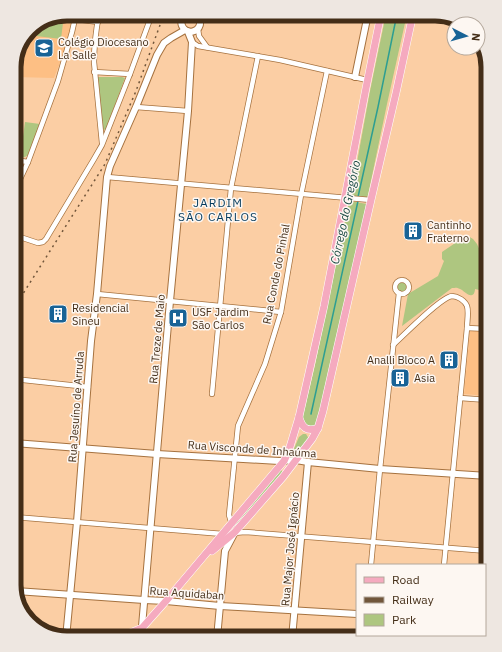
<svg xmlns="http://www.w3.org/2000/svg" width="502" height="652" viewBox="0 0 502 652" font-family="'IBM Plex Sans',sans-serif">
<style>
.built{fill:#fdbf84}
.green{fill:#aec680}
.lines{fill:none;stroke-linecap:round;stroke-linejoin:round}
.stream{stroke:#2d9e91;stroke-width:1.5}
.minor-casing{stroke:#a6723f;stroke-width:6}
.tertiary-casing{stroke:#a6723f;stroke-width:8}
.primary-casing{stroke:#fff;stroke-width:8}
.minor{stroke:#fff;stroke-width:4.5}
.tertiary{stroke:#fff;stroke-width:6}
.primary{stroke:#f5aabf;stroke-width:7}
.rail{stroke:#71563b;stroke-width:1.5;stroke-dasharray:2 4;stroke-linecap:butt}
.labels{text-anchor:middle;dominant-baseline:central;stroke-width:3;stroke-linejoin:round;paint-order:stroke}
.poi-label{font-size:11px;fill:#442e18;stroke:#fdf7f2;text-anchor:start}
.street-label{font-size:11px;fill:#442e18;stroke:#fdf7f2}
.neighbourhood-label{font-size:12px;letter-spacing:1px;fill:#053b5d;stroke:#fdf7f2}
.water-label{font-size:12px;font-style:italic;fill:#1c4b45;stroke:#fdf7f2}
.rim{fill:none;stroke:#442e18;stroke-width:5}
</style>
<rect width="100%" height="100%" fill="#fbcea4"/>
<g class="built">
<path d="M67 14H74L72 32 54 78 14 77V63L32 27Z"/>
<path d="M470 330 488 332V396L464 394Z"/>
</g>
<g class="green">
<path d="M386 14H407L387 104 368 195 367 197 353 196 351 195 370 91Z"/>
<path d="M64 15 61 39 28 35 32 27Z"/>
<path d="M97 77H122L125 78 106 129 104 130 102 128Z"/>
<path d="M25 122 40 124 28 155 25 157 20 158Z"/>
<path d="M350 201 367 204 318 423 315 426 308 427 302 420 315 365 349 202Z"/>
<path d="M468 236 473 239 477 244 482 255 488 259V292L475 289C475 291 474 295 472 295 469 297 463 290 460 289 456 287 456 288 452 288L402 326 408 294 438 276 444 261 442 259V252L464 237Z"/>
<circle cx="402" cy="286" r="5.5"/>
<path d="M303 434H306L309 439 294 458H290L299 437Z"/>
<path d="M281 470 283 472 235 526V525L279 471Z"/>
</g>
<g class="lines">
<g class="stream">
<path d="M358 197 378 107 397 14"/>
<path d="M311 414 358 201"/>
</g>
<defs>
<g id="minor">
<path d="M99 14C96 30 94 46 94 62L102 143"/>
<path d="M75 19 98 22"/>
<path d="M198 29 199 36 207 47"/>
<path d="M192 42 198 46 280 60 367 80"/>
<path d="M94 72 130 74"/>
<path d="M136 107 188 111"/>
<path d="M14 160 28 162"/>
<path d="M107 177 371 200"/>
<path d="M14 192 28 162 58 81 72 32 76 14"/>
<path d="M14 235 38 243 43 242 46 239 94 159 102 145 130 74 152 14"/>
<path d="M488 254C484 253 483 248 482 244L488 181"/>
<circle cx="402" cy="287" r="7"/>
<path d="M97 294 281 312"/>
<path d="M467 328 488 329"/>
<path d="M393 345C403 336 441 297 452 296 458 296 465 301 467 306 469 312 467 321 467 328L444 565"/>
<path d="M14 379 88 387"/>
<path d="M212 394 231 188 258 56"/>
<path d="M460 398 488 400"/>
<path d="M14 517 223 534"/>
<path d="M232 525 229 515 238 426 265 364 281 312 301 195 327 71"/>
<path d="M234 533 245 532 488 551"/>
<path d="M371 565 380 469 399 293"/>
<path d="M438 637V635"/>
<path d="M365 638V635"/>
</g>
<g id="tertiary">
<path d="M185 14C180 19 180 25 185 30L191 32C201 30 203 21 196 14"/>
<path d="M355 77 368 14"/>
<path d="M14 443 157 454 279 461 296 460 308 462 380 469 488 476"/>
<path d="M16 591 144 600 166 601 220 606 357 614"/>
<path d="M66 638 77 522 91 341 97 294 107 177 110 166 136 107 157 55 164 43 171 38 185 30"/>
<path d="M141 638 170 301 188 111 192 42 188 32"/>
<path d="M217 638 225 551 234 534"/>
<path d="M292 638 308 462"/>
</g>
<g id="primary">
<path d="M299 417C302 428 307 432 318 428"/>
<path d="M212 551 234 533 283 477 312 439 318 428 323 411 371 200 396 93 413 14"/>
<path d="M118 638 142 628 166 601 284 461 289 450 299 417 324 306 366 88 381 14"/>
</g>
</defs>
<use href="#minor" class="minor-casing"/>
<use href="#tertiary" class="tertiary-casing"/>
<use href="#primary" class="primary-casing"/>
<use href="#minor" class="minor"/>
<use href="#tertiary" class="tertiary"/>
<use href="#primary" class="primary"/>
<path class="rail" d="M14 308 105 164 136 91 164 14"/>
</g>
<defs>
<symbol id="university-square" viewBox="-11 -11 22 22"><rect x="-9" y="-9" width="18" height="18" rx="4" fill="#186396" stroke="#fdf7f2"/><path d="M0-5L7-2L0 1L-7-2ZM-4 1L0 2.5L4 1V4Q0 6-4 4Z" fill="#fff"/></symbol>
<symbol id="building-square" viewBox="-11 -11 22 22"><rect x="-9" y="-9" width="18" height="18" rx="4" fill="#186396" stroke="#fdf7f2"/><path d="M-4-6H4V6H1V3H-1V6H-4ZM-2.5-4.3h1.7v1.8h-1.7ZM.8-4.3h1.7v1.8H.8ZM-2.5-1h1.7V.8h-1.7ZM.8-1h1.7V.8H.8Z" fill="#fff"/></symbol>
<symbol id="hospital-square" viewBox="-11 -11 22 22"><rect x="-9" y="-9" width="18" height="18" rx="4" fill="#186396" stroke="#fdf7f2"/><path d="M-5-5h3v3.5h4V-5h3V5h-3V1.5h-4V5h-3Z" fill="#fff"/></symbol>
</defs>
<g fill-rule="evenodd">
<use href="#university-square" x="33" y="37" width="22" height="22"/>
<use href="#building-square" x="402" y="220" width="22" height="22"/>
<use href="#building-square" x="47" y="303" width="22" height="22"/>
<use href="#hospital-square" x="167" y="307" width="22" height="22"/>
<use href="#building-square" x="438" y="349" width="22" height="22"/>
<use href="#building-square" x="389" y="367" width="22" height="22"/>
</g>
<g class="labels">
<g class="poi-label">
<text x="58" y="42">Colégio Diocesano<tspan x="58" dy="13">La Salle</tspan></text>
<text x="427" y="225">Cantinho<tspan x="427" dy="13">Fraterno</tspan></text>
<text x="72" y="308">Residencial<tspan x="72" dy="13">Sineu</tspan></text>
<text x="192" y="312">USF Jardim<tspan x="192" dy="13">São Carlos</tspan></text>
<text x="435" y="360" text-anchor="end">Analli Bloco A</text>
<text x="414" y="378">Asia</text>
</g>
<g class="street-label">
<text transform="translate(276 274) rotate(-79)">Rua Conde do Pinhal</text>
<text transform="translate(157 339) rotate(-85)">Rua Treze de Maio</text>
<text transform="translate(76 407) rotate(-86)">Rua Jesuíno de Arruda</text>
<text transform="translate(252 449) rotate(4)">Rua Visconde de Inhaúma</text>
<text transform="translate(290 549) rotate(-85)">Rua Major José Ignácio</text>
<text transform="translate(187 593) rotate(4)">Rua Aquidaban</text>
</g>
<g class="neighbourhood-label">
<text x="218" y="202">JARDIM<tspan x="218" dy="14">SÃO CARLOS</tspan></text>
</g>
<g class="water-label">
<text transform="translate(345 212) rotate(-78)">Córrego do Gregório</text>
</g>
</g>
<path d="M0 0H502V652H0ZM67 21H435A46 46 0 0 1 481 67V585A46 46 0 0 1 435 631H67A46 46 0 0 1 21 585V67A46 46 0 0 1 67 21Z" fill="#eee7e1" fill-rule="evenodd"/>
<path class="rim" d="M67 21H435A46 46 0 0 1 481 67V585A46 46 0 0 1 435 631H67A46 46 0 0 1 21 585V67A46 46 0 0 1 67 21Z"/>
<rect x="356" y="564" width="130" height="72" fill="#fdf7f2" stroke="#b3a79b"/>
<rect x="364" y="577" width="20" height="6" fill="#f5aabf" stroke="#b3a79b"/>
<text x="392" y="584" font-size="12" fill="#442e18">Road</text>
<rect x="364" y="597" width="20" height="6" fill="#71563b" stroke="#b3a79b"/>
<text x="392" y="604" font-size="12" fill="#442e18">Railway</text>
<rect x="364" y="614" width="20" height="12" fill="#aec680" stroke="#b3a79b"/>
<text x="392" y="624" font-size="12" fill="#442e18">Park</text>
<g transform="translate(466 36) rotate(96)"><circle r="19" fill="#fdf7f2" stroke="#b3a79b"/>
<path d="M0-3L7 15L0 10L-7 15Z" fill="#186396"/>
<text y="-6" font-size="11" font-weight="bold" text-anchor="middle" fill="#442e18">N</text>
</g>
</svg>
